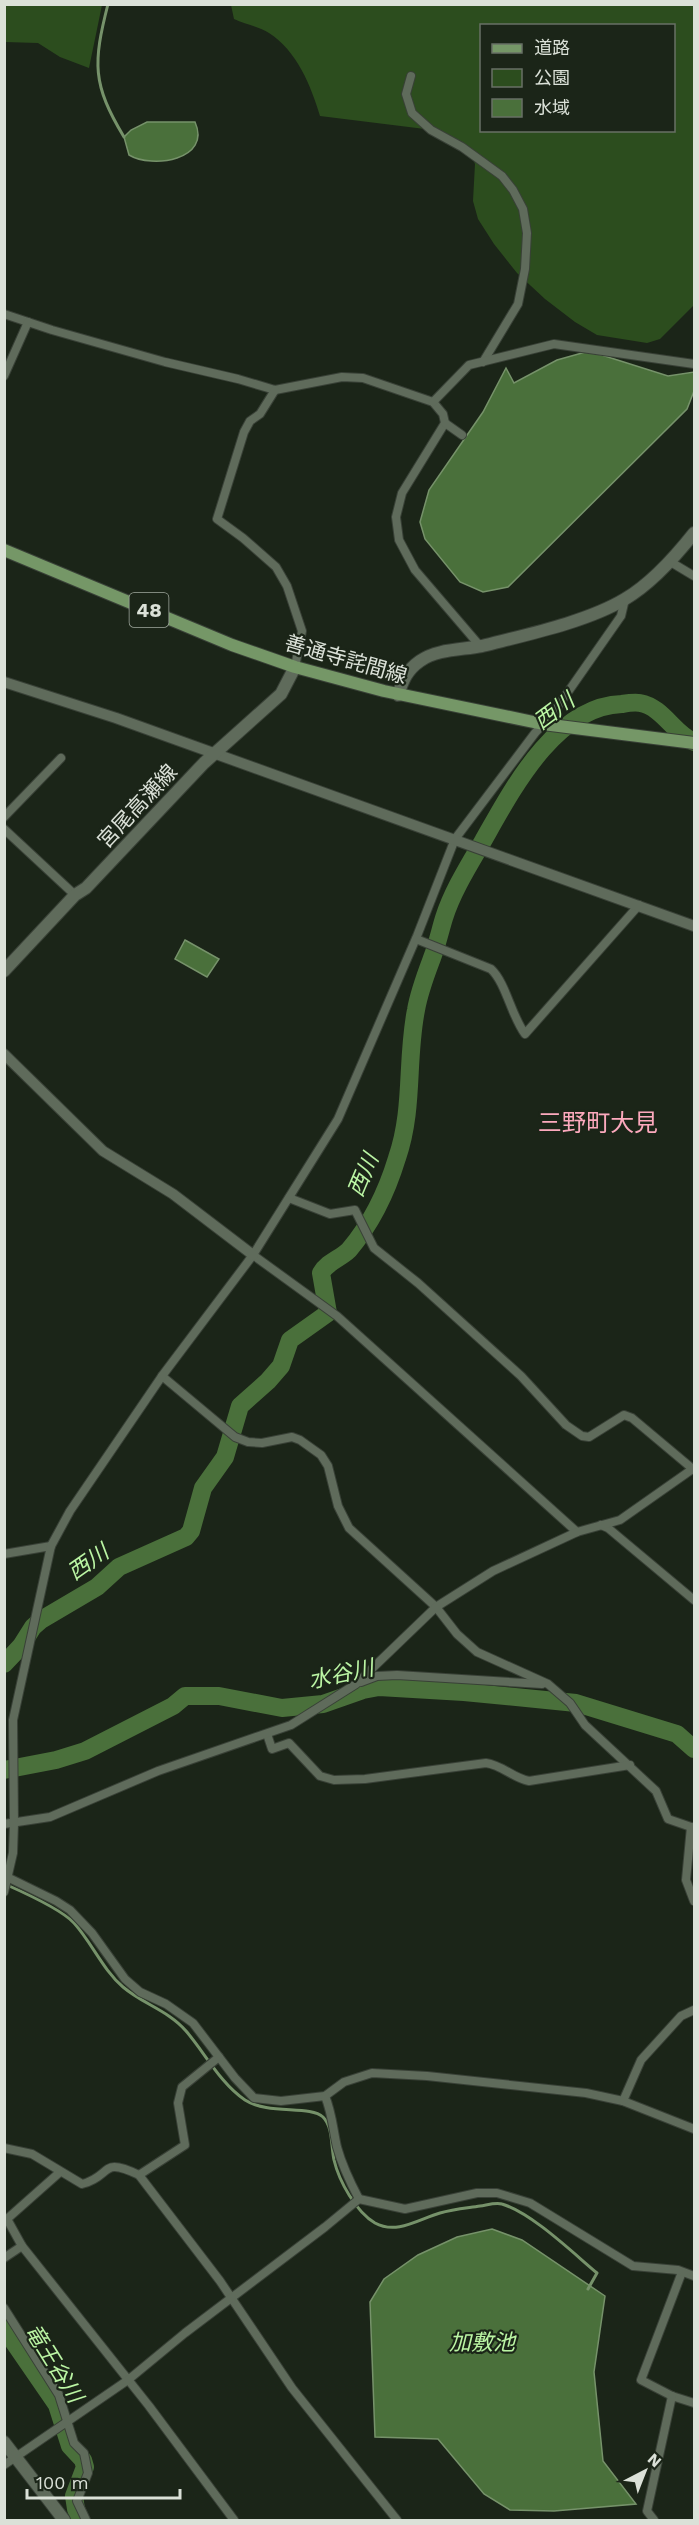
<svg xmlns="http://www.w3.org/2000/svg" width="699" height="2525" viewBox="0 0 699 2525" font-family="'Work Sans','Noto Sans JP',sans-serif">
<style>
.green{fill:#2c4d1e;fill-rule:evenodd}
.water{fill:#4a703b;stroke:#76926a;stroke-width:1.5}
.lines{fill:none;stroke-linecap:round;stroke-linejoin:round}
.stream{stroke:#76926a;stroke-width:3}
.river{stroke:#4a703b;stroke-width:18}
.minor-casing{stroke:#394137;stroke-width:10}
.tertiary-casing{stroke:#394137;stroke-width:12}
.secondary-casing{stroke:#394137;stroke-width:14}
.primary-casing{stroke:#394137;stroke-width:14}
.minor{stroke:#5f6b5b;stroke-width:8}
.tertiary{stroke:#5f6b5b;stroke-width:10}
.secondary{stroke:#5f6b5b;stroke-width:12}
.primary{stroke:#759767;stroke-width:12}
.labels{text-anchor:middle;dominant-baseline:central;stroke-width:4.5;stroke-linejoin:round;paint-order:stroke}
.shield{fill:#1b2518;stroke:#a1a99e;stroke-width:1.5}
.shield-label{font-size:20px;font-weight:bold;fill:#dbe1d8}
.street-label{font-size:21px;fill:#dbe1d8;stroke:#1b2518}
.water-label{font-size:22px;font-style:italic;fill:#bbf5a4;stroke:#1b2518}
.quarter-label{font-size:24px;fill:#fca9bd;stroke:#1b2518}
</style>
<rect width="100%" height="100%" fill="#1b2518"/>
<g class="green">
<path d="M5 4 102 5 89 68 60 57 38 43 5 42Z"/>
<path d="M231 5H694V305L660 339 647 343 597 335 575 322 545 299 517 273 494 244 478 219 473 201 475 164 470 152 465 146 441 131 320 116C311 86 297 51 269 33 259 27 245 24 234 19ZM482 26H674V130H482Z"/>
</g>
<g class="water">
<path d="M147 122H195C212 160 152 169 129 155L124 137 131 130Z"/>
<path d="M589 351 668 376 694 372V391L687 409 508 587 483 592 460 582 425 539 420 522 429 490 483 412 506 368 514 383 557 360Z"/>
<path d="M185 940 219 959 207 977 175 959Z"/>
<path d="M492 2229 522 2240 605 2296 594 2372 603 2461 636 2504 554 2511 510 2510 484 2494 438 2439 375 2437 370 2302 384 2279 418 2255 457 2237Z"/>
</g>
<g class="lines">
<g class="stream">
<path d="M108 4C93 63 92 84 124 137"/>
<path d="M7 1885C25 1893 61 1909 74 1923 92 1943 103 1970 123 1987 143 2004 169 2011 186 2031 205 2053 220 2083 245 2100 268 2115 310 2105 323 2117 333 2127 331 2146 334 2160 339 2181 356 2212 375 2223 397 2235 419 2219 440 2213 453 2209 467 2208 480 2206 487 2205 496 2202 502 2204 532 2213 573 2253 597 2273L588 2289"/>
</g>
<g class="river">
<path d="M4 1664 21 1646 33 1627 41 1620 97 1587 119 1567 186 1537 191 1531 203 1488 225 1457 240 1406 268 1381 281 1366 290 1340 328 1313 321 1273C328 1261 340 1259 349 1250 371 1224 387 1191 397 1158 414 1109 406 1060 416 1010 419 992 426 974 432 958 437 945 440 931 444 918 452 892 469 865 483 841 512 790 555 706 622 704 628 703 635 702 640 703 663 707 674 734 694 742"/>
<path d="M4 1770 56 1760 85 1751 173 1706 185 1696H219L282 1708 323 1704 363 1690 379 1687 464 1692 576 1703 677 1734 694 1749"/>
<path d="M4 2328 57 2405 70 2446 83 2460 85 2467 74 2496 76 2509 81 2520"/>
</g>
<defs>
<g id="minor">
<path d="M411 76 406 94 412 113 431 130 462 147 502 176 513 190 523 209 527 233 525 269 518 304 483 362"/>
<path d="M4 314 52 330 165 362 238 379 275 390 342 377 363 378 433 402 443 414 445 423 402 493 396 517 399 540 415 570 480 646"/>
<path d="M4 376 28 322"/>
<path d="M275 390 260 414 250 421 244 432 217 519 243 538 276 567 287 586 302 631 295 667"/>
<path d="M433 402 469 365 554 344 694 364"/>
<path d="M445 423 462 435"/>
<path d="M669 561 694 576"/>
<path d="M4 817 61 758"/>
<path d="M4 829 75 895"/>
<path d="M416 939 491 969C506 983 511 1015 525 1034L639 905"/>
<path d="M289 1198 330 1214 355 1210 374 1248 418 1283 521 1376 566 1425 582 1436 589 1437 624 1415 632 1418 694 1470"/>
<path d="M253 1255 337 1316 577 1532"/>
<path d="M162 1376 235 1437 248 1442 262 1443 292 1437 300 1440 321 1455 328 1466 338 1506 349 1528 436 1607 457 1634 477 1652 548 1684 570 1703 585 1725 656 1791 668 1819 694 1828"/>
<path d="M601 1525 608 1528 694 1600"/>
<path d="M4 1554 51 1546"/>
<path d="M361 1682 377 1676 397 1675 542 1684"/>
<path d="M267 1734 272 1749 289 1743 320 1776 334 1780 365 1779 486 1763C502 1765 513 1778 529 1781L630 1765"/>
<path d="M4 1824 50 1817 158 1771 291 1725 356 1684 436 1607 493 1571 577 1532 620 1520 694 1468"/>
<path d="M691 1827 686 1880 694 1901"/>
<path d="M5 1876 56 1901 70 1910 92 1933 125 1979 140 1992 166 2004 193 2023 235 2078 254 2098 281 2101 325 2096 344 2082 372 2073 427 2076 586 2093 623 2101 694 2129"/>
<path d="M4 1892 13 1853 14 1823 13 1720 51 1546 70 1511 162 1376 253 1255 338 1119 417 936 455 839 535 733 554 712 621 616 625 599"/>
<path d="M325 2096C332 2113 333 2129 337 2147 342 2165 350 2182 359 2199"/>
<path d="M623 2101 641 2060 681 2016 694 2010"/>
<path d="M4 2148 32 2154 82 2184C113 2176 99 2156 139 2175L220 2281 292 2388 397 2520"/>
<path d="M60 2172 7 2219 22 2246 149 2406 234 2520"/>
<path d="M139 2175 185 2145 178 2103 182 2087 219 2057"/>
<path d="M4 2258 22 2246"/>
<path d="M682 2272 641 2380 672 2396 694 2403"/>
<path d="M4 2308 59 2395 74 2443 84 2453 88 2473 77 2501 86 2520"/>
<path d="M4 2465 128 2380 185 2333 325 2227 359 2199 405 2209 477 2193H497L530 2203 633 2266 678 2270 694 2276"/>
<path d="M654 2520 647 2511 672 2396"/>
</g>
<g id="tertiary">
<path d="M4 682 116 718 694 926"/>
<path d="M4 1054 103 1151 173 1194 253 1255"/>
</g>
<g id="secondary">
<path d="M398 695C403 680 407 670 420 661 437 649 461 650 482 646 525 635 587 622 625 599 652 583 675 557 694 533"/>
<path d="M4 971 75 895 86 888 204 763 281 694 295 667"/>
<path d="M4 2442 64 2520"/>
</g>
<path id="primary" d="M4 550 232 645 295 667 384 691 543 724 694 743"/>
</defs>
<use href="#minor" class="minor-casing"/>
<use href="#tertiary" class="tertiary-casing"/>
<use href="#secondary" class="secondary-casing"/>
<use href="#primary" class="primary-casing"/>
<use href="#minor" class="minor"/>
<use href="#tertiary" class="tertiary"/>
<use href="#secondary" class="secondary"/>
<use href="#primary" class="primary"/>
</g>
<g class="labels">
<rect class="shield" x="129.5" y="593" width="39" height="34" rx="4.5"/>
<g class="shield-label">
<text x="149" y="610">48</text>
</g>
<g class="street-label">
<text transform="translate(346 659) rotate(16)">善通寺詫間線</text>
<text transform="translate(137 806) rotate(-47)">宮尾高瀬線</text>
</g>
<g class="water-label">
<text transform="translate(554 711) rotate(-37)">西川</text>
<text transform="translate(363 1175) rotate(-67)">西川</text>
<text transform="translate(88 1562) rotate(-35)">西川</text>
<text transform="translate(341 1674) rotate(-12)">水谷川</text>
<text x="482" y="2342">加敷池</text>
<text transform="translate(54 2363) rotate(58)">竜王谷川</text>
</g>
<g class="quarter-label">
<text x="598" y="1123">三野町大見</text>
</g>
</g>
<rect width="699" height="2525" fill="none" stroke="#dbe1d8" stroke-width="12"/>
<rect x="480" y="24" width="195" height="108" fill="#1b2518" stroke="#687065" stroke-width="1.5"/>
<rect x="492" y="44" width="30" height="9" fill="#759767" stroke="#687065" stroke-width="1.5"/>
<text x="534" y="54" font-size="18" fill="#dbe1d8">道路</text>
<rect x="492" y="69" width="30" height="18" fill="#2c4d1e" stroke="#687065" stroke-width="1.5"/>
<text x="534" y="84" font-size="18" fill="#dbe1d8">公園</text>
<rect x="492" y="99" width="30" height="18" fill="#4a703b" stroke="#687065" stroke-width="1.5"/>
<text x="534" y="114" font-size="18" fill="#dbe1d8">水域</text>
<g transform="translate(645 2471) rotate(42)" stroke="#1b2518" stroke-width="4.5" paint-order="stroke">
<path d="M0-4.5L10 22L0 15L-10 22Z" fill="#dbe1d8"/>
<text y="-9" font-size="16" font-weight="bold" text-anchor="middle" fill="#dbe1d8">N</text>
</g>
<path d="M27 2489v9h153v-9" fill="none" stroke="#dbe1d8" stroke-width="3"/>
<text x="36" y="2489" font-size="18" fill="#dbe1d8" stroke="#1b2518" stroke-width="4.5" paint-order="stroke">100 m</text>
</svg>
